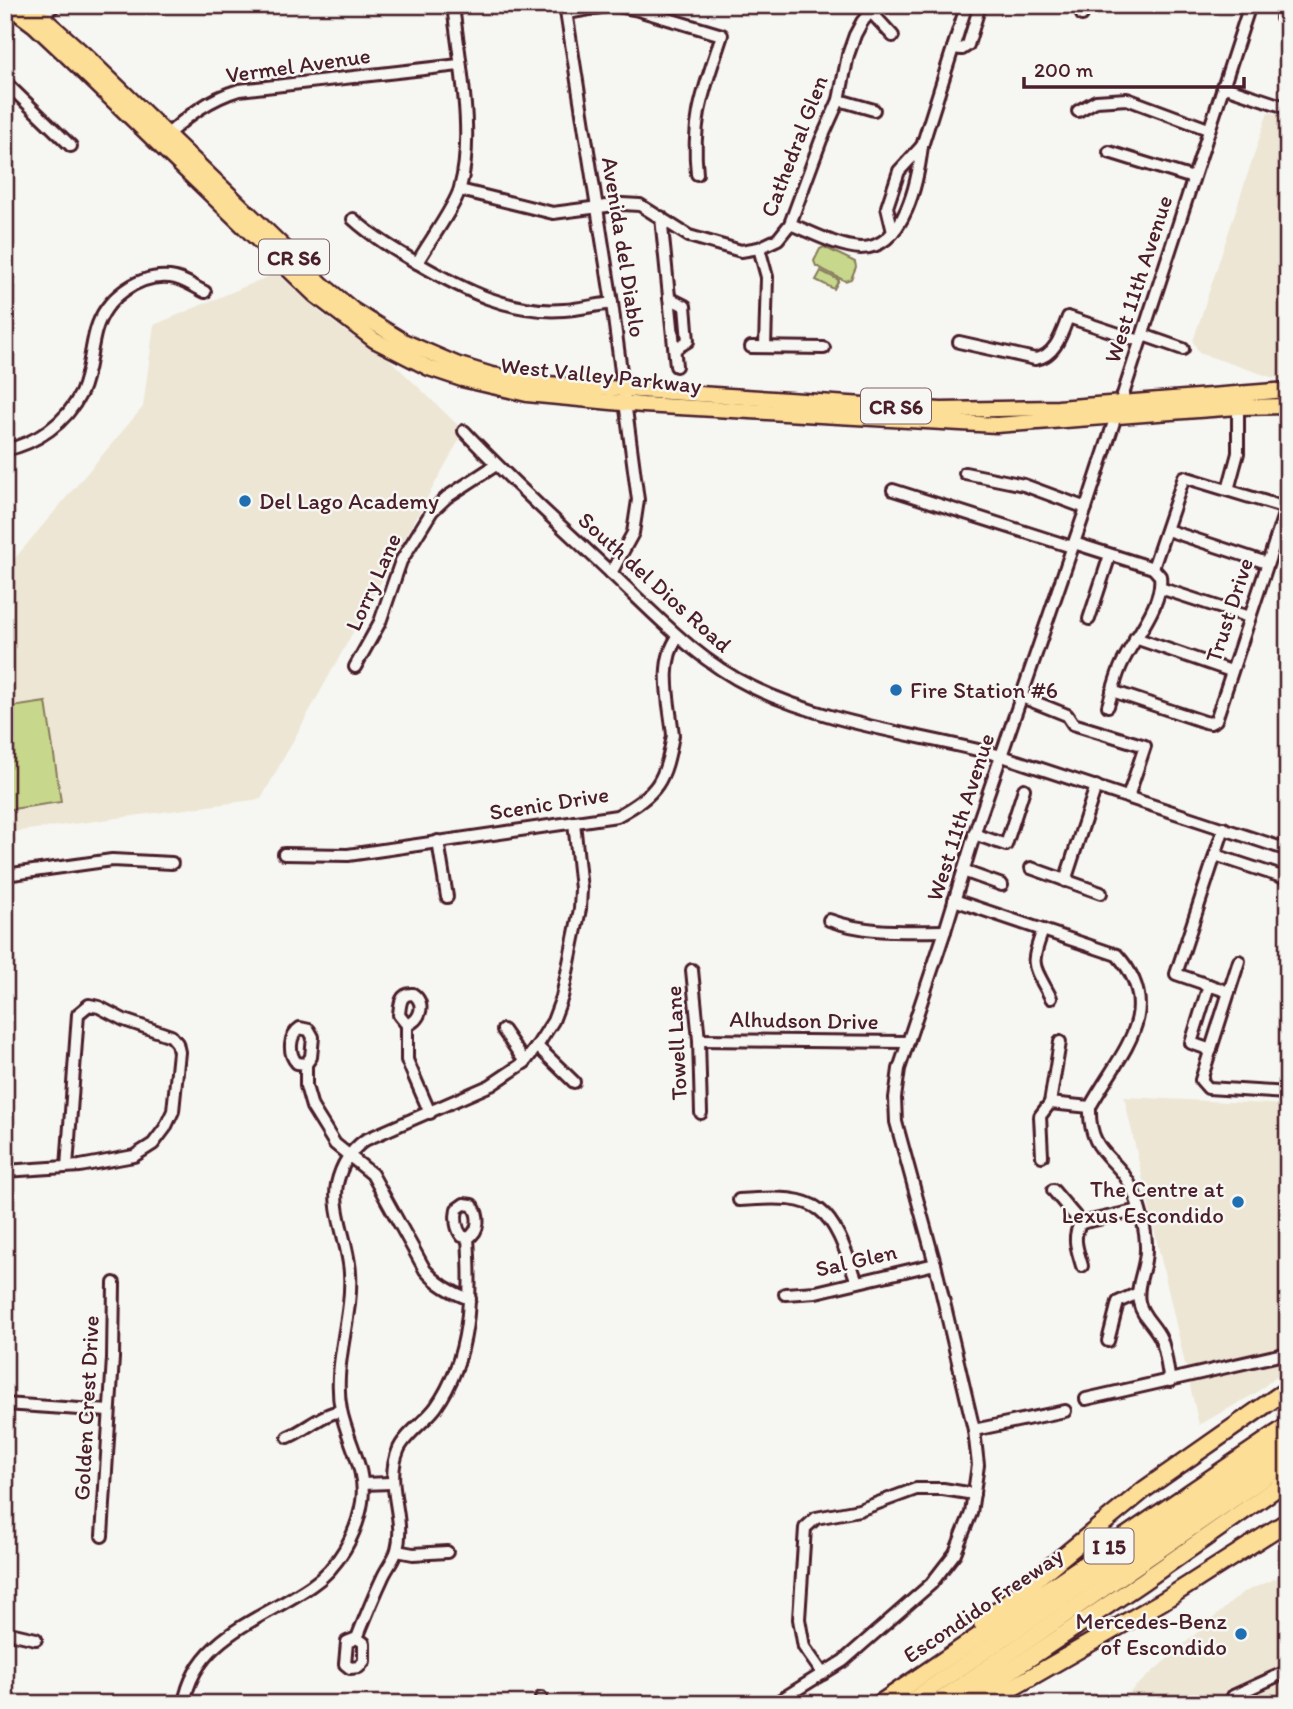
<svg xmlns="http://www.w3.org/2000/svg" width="1293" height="1709" viewBox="0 0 1293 1709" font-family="Itim,sans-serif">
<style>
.built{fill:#ede6d4}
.green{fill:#c7d88c;stroke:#887c5c;stroke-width:2}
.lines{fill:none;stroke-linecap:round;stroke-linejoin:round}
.minor-casing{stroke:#4a1f2b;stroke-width:16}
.major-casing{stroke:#4a1f2b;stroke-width:19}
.highway-casing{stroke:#4a1f2b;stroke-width:21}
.minor{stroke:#f6f6f2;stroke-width:10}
.major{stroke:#fcde96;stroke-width:14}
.highway{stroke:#fcde96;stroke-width:16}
.poi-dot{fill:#1f6fb2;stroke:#f6f6f2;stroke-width:2.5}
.labels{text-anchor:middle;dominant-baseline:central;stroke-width:5;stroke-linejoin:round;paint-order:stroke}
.shield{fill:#f6f6f2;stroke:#7e6067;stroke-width:2}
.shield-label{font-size:21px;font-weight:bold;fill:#4a1f2b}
.street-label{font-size:23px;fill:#4a1f2b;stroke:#f6f6f2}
.poi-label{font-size:23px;fill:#4a1f2b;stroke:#f6f6f2;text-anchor:start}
</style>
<rect width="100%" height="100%" fill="#f6f6f2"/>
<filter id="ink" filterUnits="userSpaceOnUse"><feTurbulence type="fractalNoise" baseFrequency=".0143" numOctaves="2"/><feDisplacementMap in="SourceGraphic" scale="14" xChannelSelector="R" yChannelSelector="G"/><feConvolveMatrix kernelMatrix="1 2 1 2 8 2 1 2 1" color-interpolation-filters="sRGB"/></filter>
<g filter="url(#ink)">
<g class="built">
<path d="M1268 112 1288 117V378L1271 377 1199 353 1193 341Z"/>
<path d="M277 273 321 313 363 344 388 358 464 431 261 799 5 833V570L143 407 154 325Z"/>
<path d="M1124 1097 1288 1105V1353L1277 1358 1280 1373 1256 1393 1199 1425Z"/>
<path d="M1288 1571V1704H1124L1123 1700 1133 1689 1242 1593 1284 1575Z"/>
</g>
<g class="green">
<path d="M824 247 855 262 856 267 851 279 845 281 816 266 814 261 820 249Z"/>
<path d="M821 271 839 280 834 289 816 280Z"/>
<path d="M46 702 61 802 5 810V708Z"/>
</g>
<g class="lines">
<defs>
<g id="minor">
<path d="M565 5 612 303 638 500 633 533 611 573"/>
<path d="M1080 5 1082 15"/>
<path d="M1285 5 1282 18 1288 20"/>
<path d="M871 12 893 36"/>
<path d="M567 13 612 5 638 10 722 35C705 88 691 117 697 174"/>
<path d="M39 20 55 5"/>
<path d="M953 48 962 49 968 45 980 5"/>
<path d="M5 82 71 146"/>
<path d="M1222 86 1288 108"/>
<path d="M839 100 874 110"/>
<path d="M1078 111 1096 101 1127 99 1208 129"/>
<path d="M164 138C187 116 209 99 239 90L459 65"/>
<path d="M1109 152 1193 178"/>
<path d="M460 190 553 213 622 204 640 205 689 236 741 251 759 248 778 239 790 224 821 140 839 100 848 55 855 35 862 22 876 5"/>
<path d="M661 217 676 366"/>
<path d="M353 219C373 237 395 250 419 264 464 290 510 314 564 310 580 309 596 305 612 303"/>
<path d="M790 224C811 232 838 247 861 248 905 248 918 180 922 146L965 10 970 5"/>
<path d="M893 232 887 207 899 171 922 146"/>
<path d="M759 248 767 277 765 347"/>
<path d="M417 263C427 245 456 205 460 188 475 135 459 60 453 5"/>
<path d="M669 298 685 306 688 341 675 349"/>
<path d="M1143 335 1183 349"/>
<path d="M959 342 1035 359C1055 357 1062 333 1068 317L1140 341"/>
<path d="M751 347 824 348"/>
<path d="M464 431C510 480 560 525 609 571 654 613 696 660 752 687 830 725 919 734 1002 756L1288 850"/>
<path d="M5 450C37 443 66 423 81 393 90 373 90 351 96 330 105 299 137 274 170 277 183 278 194 287 205 292"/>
<path d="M965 473 1024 485 1086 508"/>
<path d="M893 490 1072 547"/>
<path d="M1228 490 1238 453V407"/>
<path d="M1167 530 1267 563"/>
<path d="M1074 543 1153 568"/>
<path d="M1160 588 1249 617"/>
<path d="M1089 619 1110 555"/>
<path d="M1135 638 1231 671"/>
<path d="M355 667 380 622 401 561 432 511 447 497 496 465"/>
<path d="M1112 691 1205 722 1210 723 1216 720 1288 502"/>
<path d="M1022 697 1067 715 1073 724 1145 746 1128 797"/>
<path d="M1108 706C1112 693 1115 680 1120 668 1131 641 1164 605 1160 576L1153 568 1184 477 1286 508"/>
<path d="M1224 828 1176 974 1229 992 1201 1080 1208 1088 1288 1093"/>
<path d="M974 834 1006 845 1024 789"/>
<path d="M438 841 447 897"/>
<path d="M284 854 348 855 617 816C658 794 665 781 673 735 670 705 658 663 678 637"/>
<path d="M1215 855 1288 879"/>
<path d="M1031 868 1101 893"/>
<path d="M963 871 1002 885"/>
<path d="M5 875 112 860 172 863"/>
<path d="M1065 881 1096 786"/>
<path d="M954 900 1117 955C1168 1011 1118 1055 1090 1107 1088 1156 1119 1156 1133 1191 1141 1210 1149 1239 1145 1260 1143 1274 1136 1287 1139 1302 1142 1317 1155 1325 1161 1339 1166 1351 1167 1368 1170 1381"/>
<path d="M829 920C867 934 906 931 945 931"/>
<path d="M1043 930C1029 967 1033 964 1051 998"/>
<path d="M692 970 699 1040 701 1113"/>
<path d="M1209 985 1191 1043 1211 1050"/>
<path d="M1229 992 1239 961"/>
<path d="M407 1025C421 1020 426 1003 413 994 400 993 400 1005 399 1015L407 1025V1060L430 1113"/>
<path d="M503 1030 525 1062"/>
<path d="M699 1040 908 1042"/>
<path d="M1060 1042 1050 1103 1090 1107"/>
<path d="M537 1046 574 1082"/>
<path d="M306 1064 297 1063C288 1054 289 1035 300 1028L309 1030 313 1037 311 1057 306 1064V1086L312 1107 335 1144 372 1174 425 1270C437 1284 452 1293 470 1299"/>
<path d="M1042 1156 1040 1116 1050 1103"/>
<path d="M5 1171 80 1166 134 1156 153 1144 165 1128 173 1111 179 1052 177 1043 171 1036 124 1020 99 1007 89 1005 78 1014 67 1167"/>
<path d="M1053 1190 1081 1223 1139 1210"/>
<path d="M739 1200C824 1193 830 1206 857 1282"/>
<path d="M464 1204 472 1205C480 1215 480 1231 468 1238L462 1236C456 1229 455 1218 457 1209Z"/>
<path d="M1081 1223C1071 1237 1078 1251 1082 1266"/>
<path d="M785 1294 816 1292 935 1264"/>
<path d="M1108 1341 1118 1302 1138 1293"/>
<path d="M1086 1399 1288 1353"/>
<path d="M5 1404 109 1411"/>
<path d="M974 1430 1065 1411"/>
<path d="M288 1437C306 1430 321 1414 341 1411"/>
<path d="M363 1484 391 1483"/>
<path d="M102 1536 113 1358 114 1283"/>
<path d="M397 1551 413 1554 447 1552"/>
<path d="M5 1632 36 1639"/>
<path d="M357 1638 364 1643V1661L359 1667 350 1668 345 1664 347 1642 357 1638C365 1618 373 1598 382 1579 386 1569 394 1560 397 1550 406 1517 384 1484 398 1451 403 1436 426 1421 436 1407 471 1357 472 1296 468 1238"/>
<path d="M823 1674 804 1647 799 1619 805 1528 816 1518 859 1510 916 1489H943L974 1494"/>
<path d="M1233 1696 1288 1671"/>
<path d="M184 1704C195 1636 262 1620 311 1586 338 1568 357 1534 362 1502 367 1469 347 1441 341 1410 332 1364 353 1318 350 1273 349 1246 332 1210 337 1184 341 1166 351 1150 365 1140L491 1085 525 1062 537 1046 553 1021 562 997 580 909 581 889 574 822"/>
<path d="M541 1704V1698"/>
<path d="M774 1704 843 1661 931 1584 955 1553 971 1513 978 1465 974 1430 935 1264 896 1122 895 1098 899 1069 945 931 978 823 1086 508 1250 5"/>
</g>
<g id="major">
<path d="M7 5 34 25 66 55 315 295 374 340 429 368 462 379 527 394 643 405 996 425 1238 407 1288 406"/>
<path d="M29 5 85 55 323 285 353 310 405 342 456 364 492 375 547 384 941 410 1058 408 1288 390"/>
</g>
<g id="highway">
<path d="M982 1623 1145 1489 1288 1389"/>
<path d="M879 1704 1288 1426"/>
<path d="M907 1704 1288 1443"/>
<path d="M935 1704 1288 1461"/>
<path d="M961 1704 1142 1582 1288 1480"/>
<path d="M984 1704 1163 1601 1288 1521"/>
</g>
</defs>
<use href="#minor" class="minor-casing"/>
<use href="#major" class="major-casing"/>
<use href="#highway" class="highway-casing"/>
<use href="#minor" class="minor"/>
<use href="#major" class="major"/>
<use href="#highway" class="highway"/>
</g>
</g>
<g class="poi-dot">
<circle cx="245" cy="501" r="7"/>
<circle cx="896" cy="690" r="7"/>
<circle cx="1238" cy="1202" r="7"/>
<circle cx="1241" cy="1634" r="7"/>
</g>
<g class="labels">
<g class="shield">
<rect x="259" y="239.5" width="70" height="35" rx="5"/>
<rect x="861" y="388.5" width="70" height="35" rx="5"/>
<rect x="1084.5" y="1528.5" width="49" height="35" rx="5"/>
</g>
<g class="shield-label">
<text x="294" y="257">CR S6</text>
<text x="896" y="406">CR S6</text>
<text x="1109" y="1546">I 15</text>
</g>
<g class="street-label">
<text transform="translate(298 65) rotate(-8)">Vermel Avenue</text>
<text transform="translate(794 146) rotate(-69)">Cathedral Glen</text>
<text transform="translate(624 247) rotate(81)">Avenida del Diablo</text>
<text transform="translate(1138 279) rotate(-72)">West 11th Avenue</text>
<text transform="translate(601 375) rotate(6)">West Valley Parkway</text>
<text transform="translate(373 582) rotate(-66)">Lorry Lane</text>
<text transform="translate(655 582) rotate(42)">South del Dios Road</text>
<text transform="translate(1229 610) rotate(-72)">Trust Drive</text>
<text transform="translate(549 803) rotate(-9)">Scenic Drive</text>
<text transform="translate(960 817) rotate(-72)">West 11th Avenue</text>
<text transform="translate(804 1020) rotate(1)">Alhudson Drive</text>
<text transform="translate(676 1043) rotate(-93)">Towell Lane</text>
<text transform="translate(856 1260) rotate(-13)">Sal Glen</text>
<text transform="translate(86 1408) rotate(-87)">Golden Crest Drive</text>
<text transform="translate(983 1605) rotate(-34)">Escondido Freeway</text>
</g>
<g class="poi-label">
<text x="259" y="501">Del Lago Academy</text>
<text x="910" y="690">Fire Station #6</text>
<text x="1224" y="1189" text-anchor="end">The Centre at<tspan x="1224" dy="26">Lexus Escondido</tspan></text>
<text x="1227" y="1621" text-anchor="end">Mercedes-Benz<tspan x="1227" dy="26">of Escondido</tspan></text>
</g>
</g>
<rect width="1293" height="1709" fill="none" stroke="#f6f6f2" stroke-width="28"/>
<rect x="14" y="14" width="1265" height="1681" fill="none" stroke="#4a1f2b" stroke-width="2.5" filter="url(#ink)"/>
<path d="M1024 77v10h220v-10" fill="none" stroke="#4a1f2b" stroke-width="3.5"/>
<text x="1034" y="77" font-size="21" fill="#4a1f2b" stroke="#f6f6f2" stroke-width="5" paint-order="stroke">200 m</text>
</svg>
